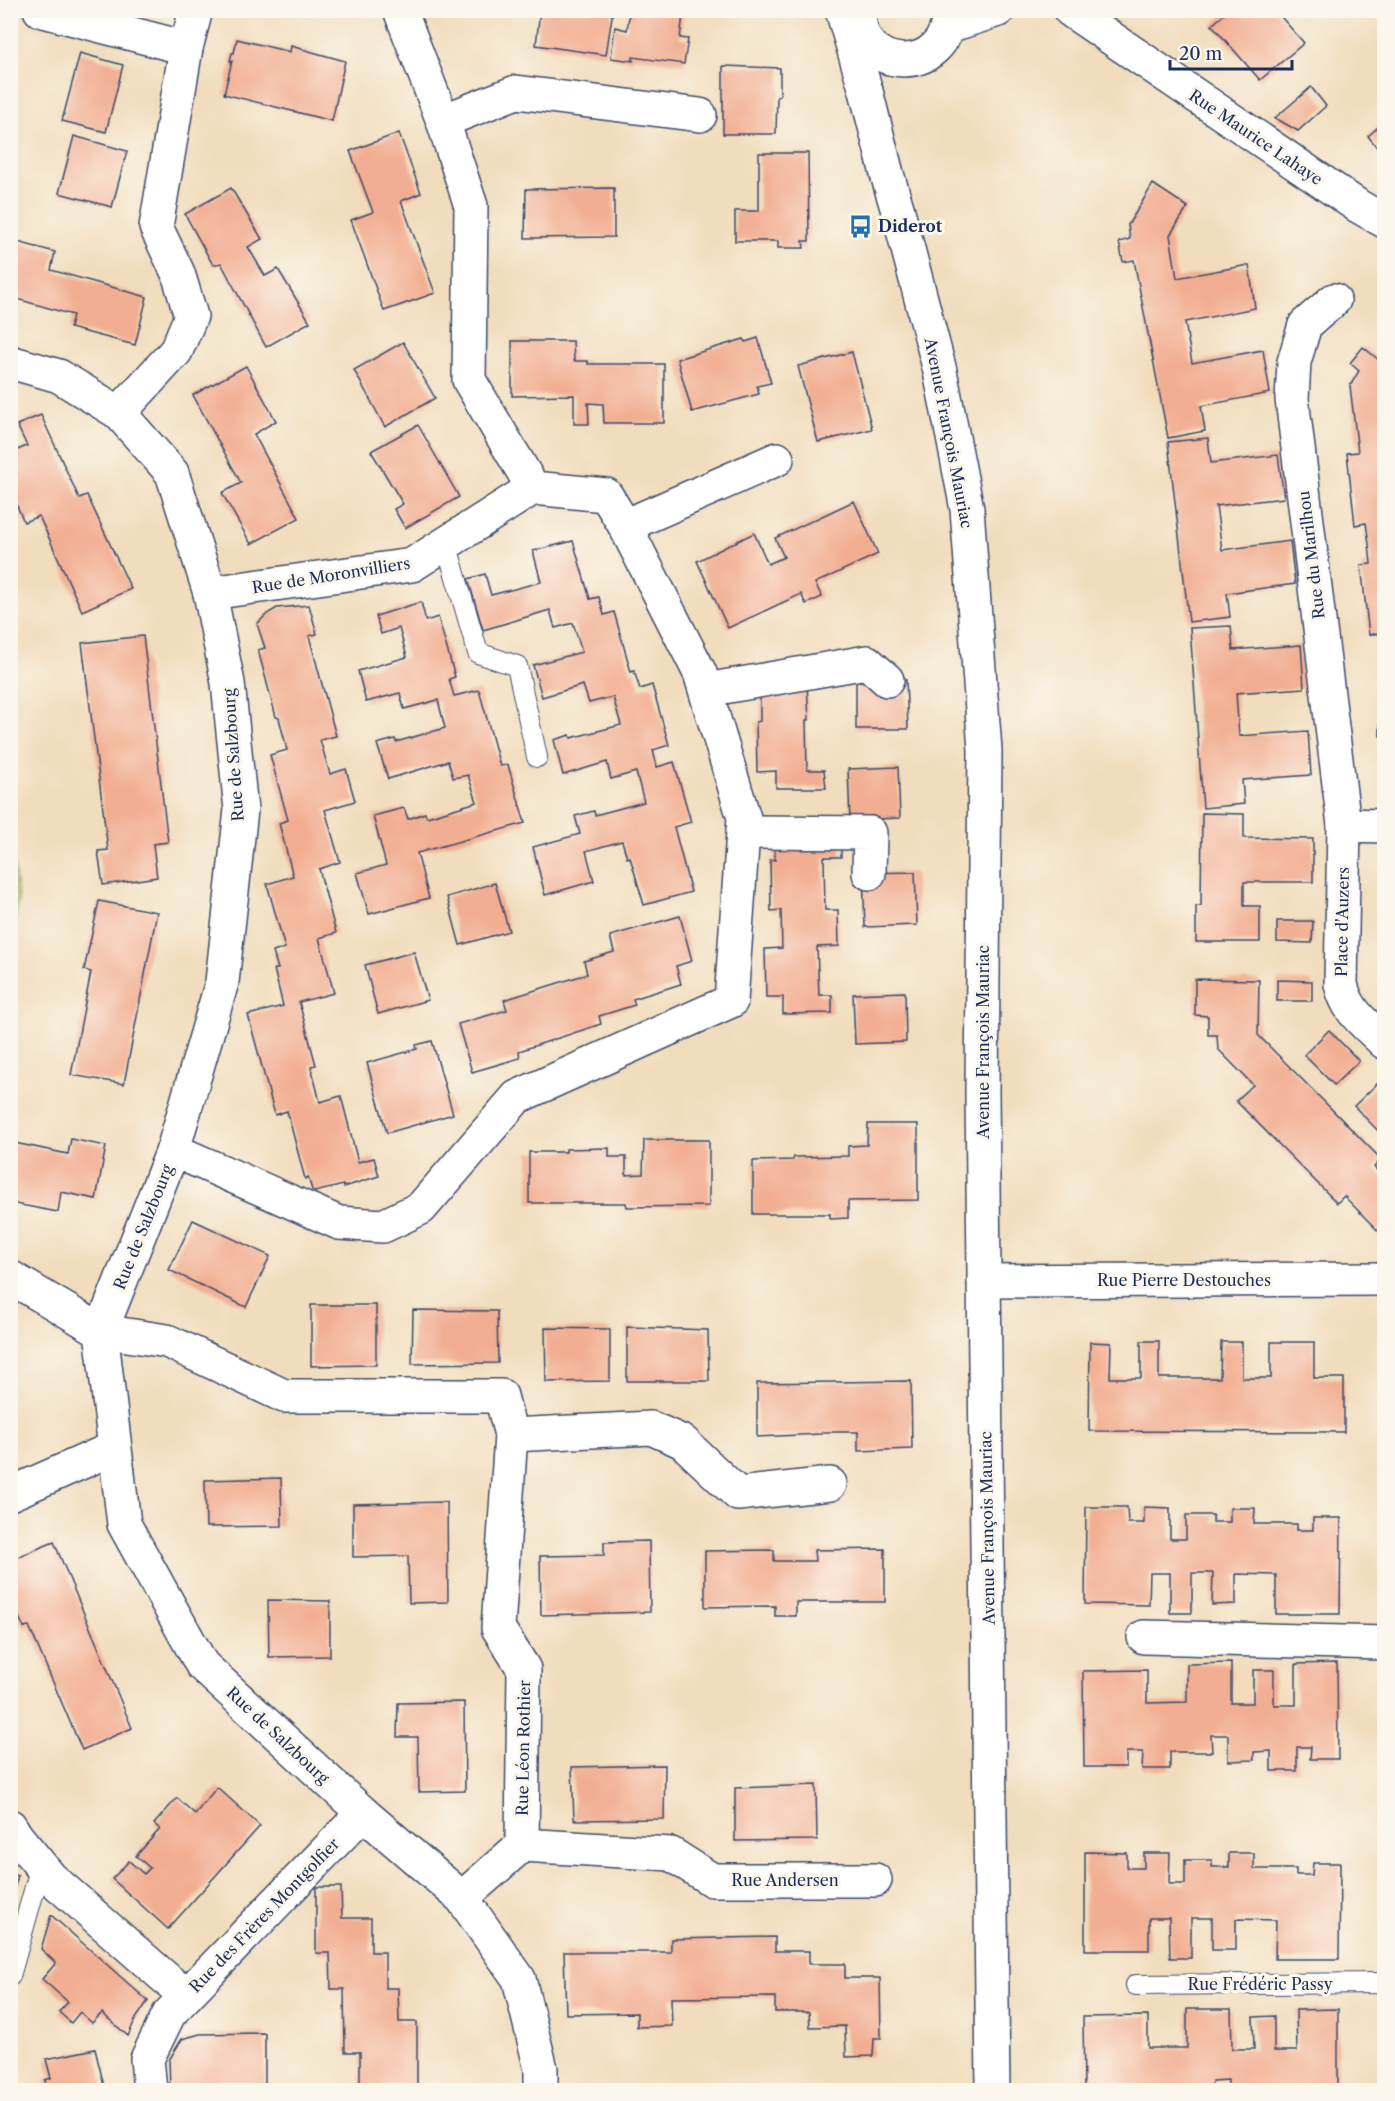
<svg xmlns="http://www.w3.org/2000/svg" width="1395" height="2101" viewBox="0 0 1395 2101" font-family="'Libre Caslon Text',serif">
<style>
.green{fill:#b9ca6d;stroke:#6a7c66;stroke-width:1.5}
.building{fill:#f2ae92}
.lines{fill:none;stroke-linecap:round;stroke-linejoin:round}
.lane-casing{stroke:#3b496c;stroke-width:22}
.street-casing{stroke:#3b496c;stroke-width:36}
.secondary-casing{stroke:#3b496c;stroke-width:36}
.lane{stroke:#fff;stroke-width:20}
.street{stroke:#fff;stroke-width:33}
.secondary{stroke:#fff;stroke-width:33}
.labels{text-anchor:middle;dominant-baseline:central;stroke-width:6;stroke-linejoin:round;paint-order:stroke}
.street-label{font-size:16px;fill:#1b2f5e;stroke:#fbf7ec}
.poi-label{font-size:16px;font-weight:bold;fill:#1b2f5e;stroke:#fbf7ec;text-anchor:start}
</style>
<rect width="100%" height="100%" fill="#fbf7ec"/>
<filter id="ink" filterUnits="userSpaceOnUse"><feTurbulence type="fractalNoise" baseFrequency=".0167" numOctaves="2"/><feDisplacementMap in="SourceGraphic" scale="12" xChannelSelector="R" yChannelSelector="G"/><feConvolveMatrix kernelMatrix="1 2 1 2 8 2 1 2 1" color-interpolation-filters="sRGB"/></filter>
<filter id="wash" filterUnits="userSpaceOnUse"><feTurbulence type="fractalNoise" baseFrequency=".008" numOctaves="4" result="noise"/><feDisplacementMap in="SourceGraphic" scale="24" xChannelSelector="R" yChannelSelector="G"/><feGaussianBlur stdDeviation="1.35" result="paint"/><feColorMatrix in="noise" values="0 0 0 0 0 0 0 0 0 0 0 0 0 0 0 0 0 1.4 0 .05"/><feComposite in="paint" operator="in"/></filter>
<g filter="url(#wash)">
<rect width="100%" height="100%" fill="#f1ddbd"/>
<path class="green" d="M10 830 18 901 11 944H10Z"/>
<g id="blocks">
<g class="building">
<path d="M540 10H613L606 55 536 45Z"/>
<path d="M630 10H655L683 15 680 38 688 39 684 64 633 57V61L611 58 615 27 627 30Z"/>
<path d="M1229 10H1275L1304 43 1260 80 1212 25Z"/>
<path d="M237 39 290 52 291 46 345 61 332 121 224 94 232 61H230L232 53H234Z"/>
<path d="M80 53 123 65 106 132 62 121Z"/>
<path d="M723 66 780 68V96H777L776 134H723Z"/>
<path d="M1311 87 1326 106 1298 131 1275 118Z"/>
<path d="M1384 122V156L1368 136Z"/>
<path d="M399 133 421 193 401 201 435 293 384 311 351 220 373 212 350 151Z"/>
<path d="M74 136 127 151 112 207 59 193Z"/>
<path d="M759 153H808L809 241H803L804 248H778V241H735V211H759Z"/>
<path d="M1153 184 1188 207 1170 235 1177 278 1249 265 1255 308 1185 322 1192 363 1263 350 1270 393 1201 406 1205 431 1168 438 1134 260 1123 262 1119 242 1130 239 1128 225Z"/>
<path d="M231 188 262 239 248 247 265 276 278 269 310 322 266 347 221 263 213 265 185 214Z"/>
<path d="M614 188V237L525 238 526 189Z"/>
<path d="M10 240 55 252 51 270 147 297 135 345 70 328 73 315 10 297Z"/>
<path d="M758 338 771 383 757 386 759 394 692 412 677 359 744 339 745 342Z"/>
<path d="M512 341H573L574 361H588V364H664V423H604L603 404 588 403 589 424H574V395L512 396Z"/>
<path d="M403 342 435 398 385 427 354 370Z"/>
<path d="M1363 347 1384 364V654L1382 655 1379 633 1369 635 1361 565 1371 564 1369 544 1366 523 1355 525 1347 453 1358 452 1350 386 1359 371 1350 363Z"/>
<path d="M852 352 872 429 818 442 798 366Z"/>
<path d="M246 366 276 421 254 434 299 518 251 544 222 493 241 483 193 395Z"/>
<path d="M41 415 79 498 87 495 131 589 82 611 39 516 24 522 10 490V453L27 446 17 425Z"/>
<path d="M418 425 459 497 405 528 394 509 403 504 371 451Z"/>
<path d="M1208 438 1211 463 1278 455 1284 498 1216 506 1222 550 1290 541 1295 584 1227 593 1230 617 1189 622 1168 442Z"/>
<path d="M854 501 878 554 815 583 822 597 806 604 801 594 728 628 697 561 754 533 768 564 784 557 775 538Z"/>
<path d="M573 541 590 599 599 597 604 615 614 612 631 672 634 671 640 689 652 685 669 745 653 750 657 767 674 762 691 822 674 827 691 892 644 905 630 857 627 858 622 841 586 851 594 881 545 895 533 847 580 834 575 816 594 811 595 815 644 802 636 772 611 779 607 762 563 775 554 740 570 735 571 738 621 725 613 697 589 703 583 685 542 697 533 665 582 652 573 623 555 628 550 610 483 630 468 579 485 574 491 595 541 582 533 551Z"/>
<path d="M421 602 426 621 438 617 455 677 449 679 454 696 479 690 500 766 508 765 525 823 417 853 429 898 369 914 357 873 386 865 373 816 404 808 408 819 425 813 427 817 477 802 468 775 453 778 448 761 388 779 377 744 395 739 396 742 445 728 438 700 404 709 400 693 366 702 358 671 407 657 399 628 381 634 376 616Z"/>
<path d="M309 605 317 634 309 636 336 736 320 740 330 774 346 769 355 801 325 810 340 862 319 869 336 933 319 938 334 993 299 1002 316 1065 311 1066 320 1102 341 1096 358 1162 374 1158 379 1176 344 1187 343 1185 315 1192 312 1190 308 1177 305 1179 287 1111 275 1115 248 1015 283 1006 274 969H278L273 952 285 948 267 884 293 876 279 823 288 820 270 755 287 750 279 718 276 717 258 650 265 648 257 624 267 614 277 608Z"/>
<path d="M1231 626 1233 650 1301 645 1304 688 1236 693 1239 736 1308 731 1311 775 1242 780 1244 804 1203 808 1190 628Z"/>
<path d="M143 636 168 842 153 844 157 877 103 885 98 851 108 850 82 643Z"/>
<path d="M906 680 908 729H856V681Z"/>
<path d="M807 683 809 720H806L807 770H824L826 788H776V771L757 772 756 722 760 721V684Z"/>
<rect x="1380" y="698" width="4" height="38"/>
<path d="M898 767 900 818 850 820 848 769Z"/>
<path d="M1202 813 1244 814V838L1313 839V882H1244V906H1260V942H1196V906H1201Z"/>
<path d="M841 840V857H824L825 910H838L839 946 817 947 819 995H832V1013L783 1014V997H766L765 949 782 948 781 910 771 911 770 860H775L774 842Z"/>
<path d="M915 872 917 925 865 927 863 873Z"/>
<path d="M495 883 509 931 460 945 447 897Z"/>
<path d="M99 901 157 912 124 1084 71 1075 91 972 84 970Z"/>
<path d="M680 916 692 961 676 966 681 984 633 999 635 1005 599 1016 601 1024 519 1051 520 1058 472 1072 458 1024 507 1010 504 1000 587 974 584 961 614 952 610 936Z"/>
<path d="M1277 921H1313L1312 943 1277 942Z"/>
<path d="M414 952 428 1000 378 1014 365 965Z"/>
<path d="M1195 979 1259 980 1258 1035 1382 1160 1374 1167 1384 1178V1237L1344 1196 1337 1203 1236 1101 1253 1085 1218 1049 1217 1035H1208V1016L1195 1015Z"/>
<path d="M1277 980 1312 981V1001H1277Z"/>
<path d="M905 992 906 1042 855 1044 853 994Z"/>
<path d="M1329 1030 1359 1061 1334 1085 1304 1055Z"/>
<path d="M432 1041 453 1114 387 1133 367 1063 417 1049 416 1045Z"/>
<path d="M1380 1081 1384 1086V1137L1354 1106Z"/>
<path d="M868 1124H918V1200L848 1201V1218L830 1219V1214H753V1161L793 1160 794 1157 848 1156V1146L867 1145Z"/>
<path d="M71 1139 106 1146 96 1199 61 1192 58 1212 10 1203V1142L68 1154Z"/>
<path d="M644 1140H709V1206L627 1207 626 1203H529V1152H566V1149L609 1148V1157H626V1175L643 1174Z"/>
<path d="M193 1220 270 1256 246 1307 169 1270Z"/>
<path d="M311 1305H376V1365L311 1366Z"/>
<path d="M413 1310 497 1311 498 1363 412 1364Z"/>
<path d="M627 1327 708 1330 709 1381H627Z"/>
<path d="M545 1328 610 1329V1381L546 1382Z"/>
<path d="M1141 1341H1159V1378H1220L1221 1342H1242V1378H1271V1342H1314V1378H1344V1432L1089 1431 1090 1342 1111 1343 1110 1378H1141Z"/>
<path d="M911 1381 912 1449 858 1451V1432H822L821 1434 757 1437V1383Z"/>
<path d="M10 1455 18 1472 10 1475Z"/>
<path d="M281 1478 282 1526 206 1527 205 1480Z"/>
<path d="M447 1502 448 1602 409 1603 408 1556 353 1557V1504Z"/>
<path d="M1086 1507H1127L1128 1523H1144V1507L1170 1508V1539H1186V1515H1213V1522H1230V1508H1255L1254 1524H1297V1530H1313V1518H1341L1340 1614H1276V1575L1236 1574V1604L1212 1605 1213 1573H1192V1613H1170V1573H1150L1149 1605 1085 1604Z"/>
<path d="M649 1541 650 1612 541 1615 540 1556 604 1555V1542Z"/>
<path d="M54 1542 132 1728 82 1750 29 1626 24 1628 10 1597V1560Z"/>
<path d="M885 1549V1602H796V1616H775V1606L705 1607V1551L774 1550V1561H815L814 1550Z"/>
<path d="M268 1600 330 1601V1656L269 1657Z"/>
<path d="M1231 1663V1703H1253V1670H1274V1705H1296V1664L1337 1663 1338 1759H1310L1311 1747H1297V1771H1271V1751L1254 1752V1760L1228 1761V1735H1211L1212 1752H1170V1769H1142L1143 1752H1126V1767H1084L1083 1671 1147 1670V1703L1187 1702V1664Z"/>
<path d="M464 1702 465 1791 419 1792 418 1737H397L398 1703Z"/>
<path d="M665 1765 664 1819 574 1820 572 1767Z"/>
<path d="M816 1785 817 1840 735 1841V1788Z"/>
<path d="M217 1787 260 1826 168 1929 112 1879 129 1861 144 1874 150 1868 136 1856 160 1829 154 1824 177 1798 195 1814Z"/>
<path d="M1085 1852 1127 1853V1868H1144V1853H1170L1169 1884H1185V1860H1212V1867H1229V1853H1254V1869H1296V1875H1312L1313 1863H1340L1339 1959H1275L1276 1920 1236 1919V1950H1212V1918H1191V1958H1170L1169 1918H1149V1950H1085Z"/>
<path d="M10 1874 18 1876 11 1899H10Z"/>
<path d="M316 1887H341L342 1918H371V1952H385V1988H398L399 2022H417V2090H360V2052H345L344 1989H331L330 1953H316Z"/>
<path d="M51 1915 148 2001 135 2020 128 2036 102 2013 92 2023 80 2012 71 2023 59 2012 68 2002 42 1979 56 1963 41 1949Z"/>
<path d="M775 1937V1951H809V1964H845V1978H880L881 2038H874L873 2056 846 2057 845 2026 810 2027 809 2012H775V1997L671 1998 672 2026 637 2027V2013L566 2014 564 1952H671V1939Z"/>
<path d="M1187 2009H1231L1232 2049H1254L1253 2017 1274 2016V2051H1297L1296 2010 1338 2009V2090H1228V2080L1212 2081 1211 2090H1084L1083 2017 1148 2016V2048H1187Z"/>
<path d="M265 2033V2087L170 2088 169 2060 182 2039 200 2034Z"/>
<path d="M95 2049 105 2090H47L45 2080 51 2078 46 2059Z"/>
</g>
</g>
</g>
<g filter="url(#ink)">
<use href="#blocks" fill-opacity="0" stroke="#3b496c" stroke-width="1.5"/>
<g class="lines">
<defs>
<g id="lane">
<path d="M446 543 478 653 517 666 537 757"/>
<path d="M10 1976 41 1866"/>
<path d="M1136 1985 1384 1983"/>
</g>
<g id="street">
<path d="M40 10 186 48"/>
<path d="M860 10C852 72 949 81 949 10"/>
<path d="M1070 10 1358 206 1384 221"/>
<path d="M949 26 998 10"/>
<path d="M443 121 516 92 700 115"/>
<path d="M1334 300 1305 325 1294 362 1292 399 1344 825"/>
<path d="M10 362 59 376 119 413 172 473 210 593 228 683 241 810 222 982 173 1150 101 1331 124 1524 202 1665 363 1813 462 1898 519 1979 541 2069V2090"/>
<path d="M119 413 176 351 191 316 178 273 156 227 186 48 196 10"/>
<path d="M625 526 777 459"/>
<path d="M210 593 412 565 533 488"/>
<path d="M706 690 867 662 887 680"/>
<path d="M1384 826 1344 825 1341 984C1347 1012 1365 1023 1384 1042"/>
<path d="M743 832 870 833 869 873"/>
<path d="M173 1150 339 1223 383 1226 421 1208 517 1097 731 1001 744 818 700 673 625 526 606 495 533 488 469 380 471 206 443 121 400 10"/>
<path d="M10 1277 101 1331 167 1341 284 1396H501L511 1435 498 1628 524 1669 522 1845 462 1898"/>
<path d="M984 1281 1384 1279"/>
<path d="M511 1435 651 1428 683 1442 738 1494 830 1484"/>
<path d="M10 1494 114 1448"/>
<path d="M1144 1637 1384 1643"/>
<path d="M10 1826 17 1837 51 1878 186 1996 363 1813"/>
<path d="M522 1845 671 1854 712 1880H875"/>
<path d="M150 2090 147 2059 169 2014 186 1996"/>
</g>
<path id="secondary" d="M842 10 866 91 887 174 898 211 940 371 967 509 985 750 982 1092 993 2090"/>
</defs>
<use href="#lane" class="lane-casing"/>
<use href="#street" class="street-casing"/>
<use href="#secondary" class="secondary-casing"/>
<use href="#lane" class="lane"/>
<use href="#street" class="street"/>
<use href="#secondary" class="secondary"/>
</g>
</g>
<defs>
<symbol id="bus-bare" viewBox="-9 -9 18 18"><path d="M-5-6H5V4H4V6H2V4H-2V6H-4V4H-5ZM-3.5-4V0h7V-4ZM-3.5 1.2v1.5H-2V1.2ZM2 1.2v1.5H3.5V1.2Z" fill="#1f6fb2" stroke="#fbf7ec" stroke-width="2.5" paint-order="stroke"/></symbol>
</defs>
<g fill-rule="evenodd">
<use href="#bus-bare" x="844" y="210" width="33" height="33"/>
</g>
<g class="labels">
<g class="street-label">
<text transform="translate(1256 137) rotate(34)">Rue Maurice Lahaye</text>
<text transform="translate(949 433) rotate(79)">Avenue François Mauriac</text>
<text transform="translate(1311 555) rotate(-97)">Rue du Marilhou</text>
<text transform="translate(331 575) rotate(-9)">Rue de Moronvilliers</text>
<text transform="translate(233 755) rotate(-94)">Rue de Salzbourg</text>
<text transform="translate(1342 922) rotate(-89)">Place d'Auzers</text>
<text transform="translate(983 1042) rotate(-90)">Avenue François Mauriac</text>
<text transform="translate(143 1227) rotate(-68)">Rue de Salzbourg</text>
<text x="1184" y="1280">Rue Pierre Destouches</text>
<text transform="translate(987 1528) rotate(-91)">Avenue François Mauriac</text>
<text transform="translate(278 1735) rotate(43)">Rue de Salzbourg</text>
<text transform="translate(523 1748) rotate(-89)">Rue Léon Rothier</text>
<text x="785" y="1880">Rue Andersen</text>
<text transform="translate(264 1915) rotate(-46)">Rue des Frères Montgolfier</text>
<text x="1260" y="1984">Rue Frédéric Passy</text>
</g>
<g class="poi-label">
<text x="878" y="226">Diderot</text>
</g>
</g>
<rect width="1395" height="2101" fill="none" stroke="#fbf7ec" stroke-width="36"/>
<path d="M1170 60v9h122v-9" fill="none" stroke="#1b2f5e" stroke-width="3"/>
<text x="1179" y="60" font-size="18" fill="#1b2f5e" stroke="#fbf7ec" stroke-width="4.5" paint-order="stroke">20 m</text>
</svg>
